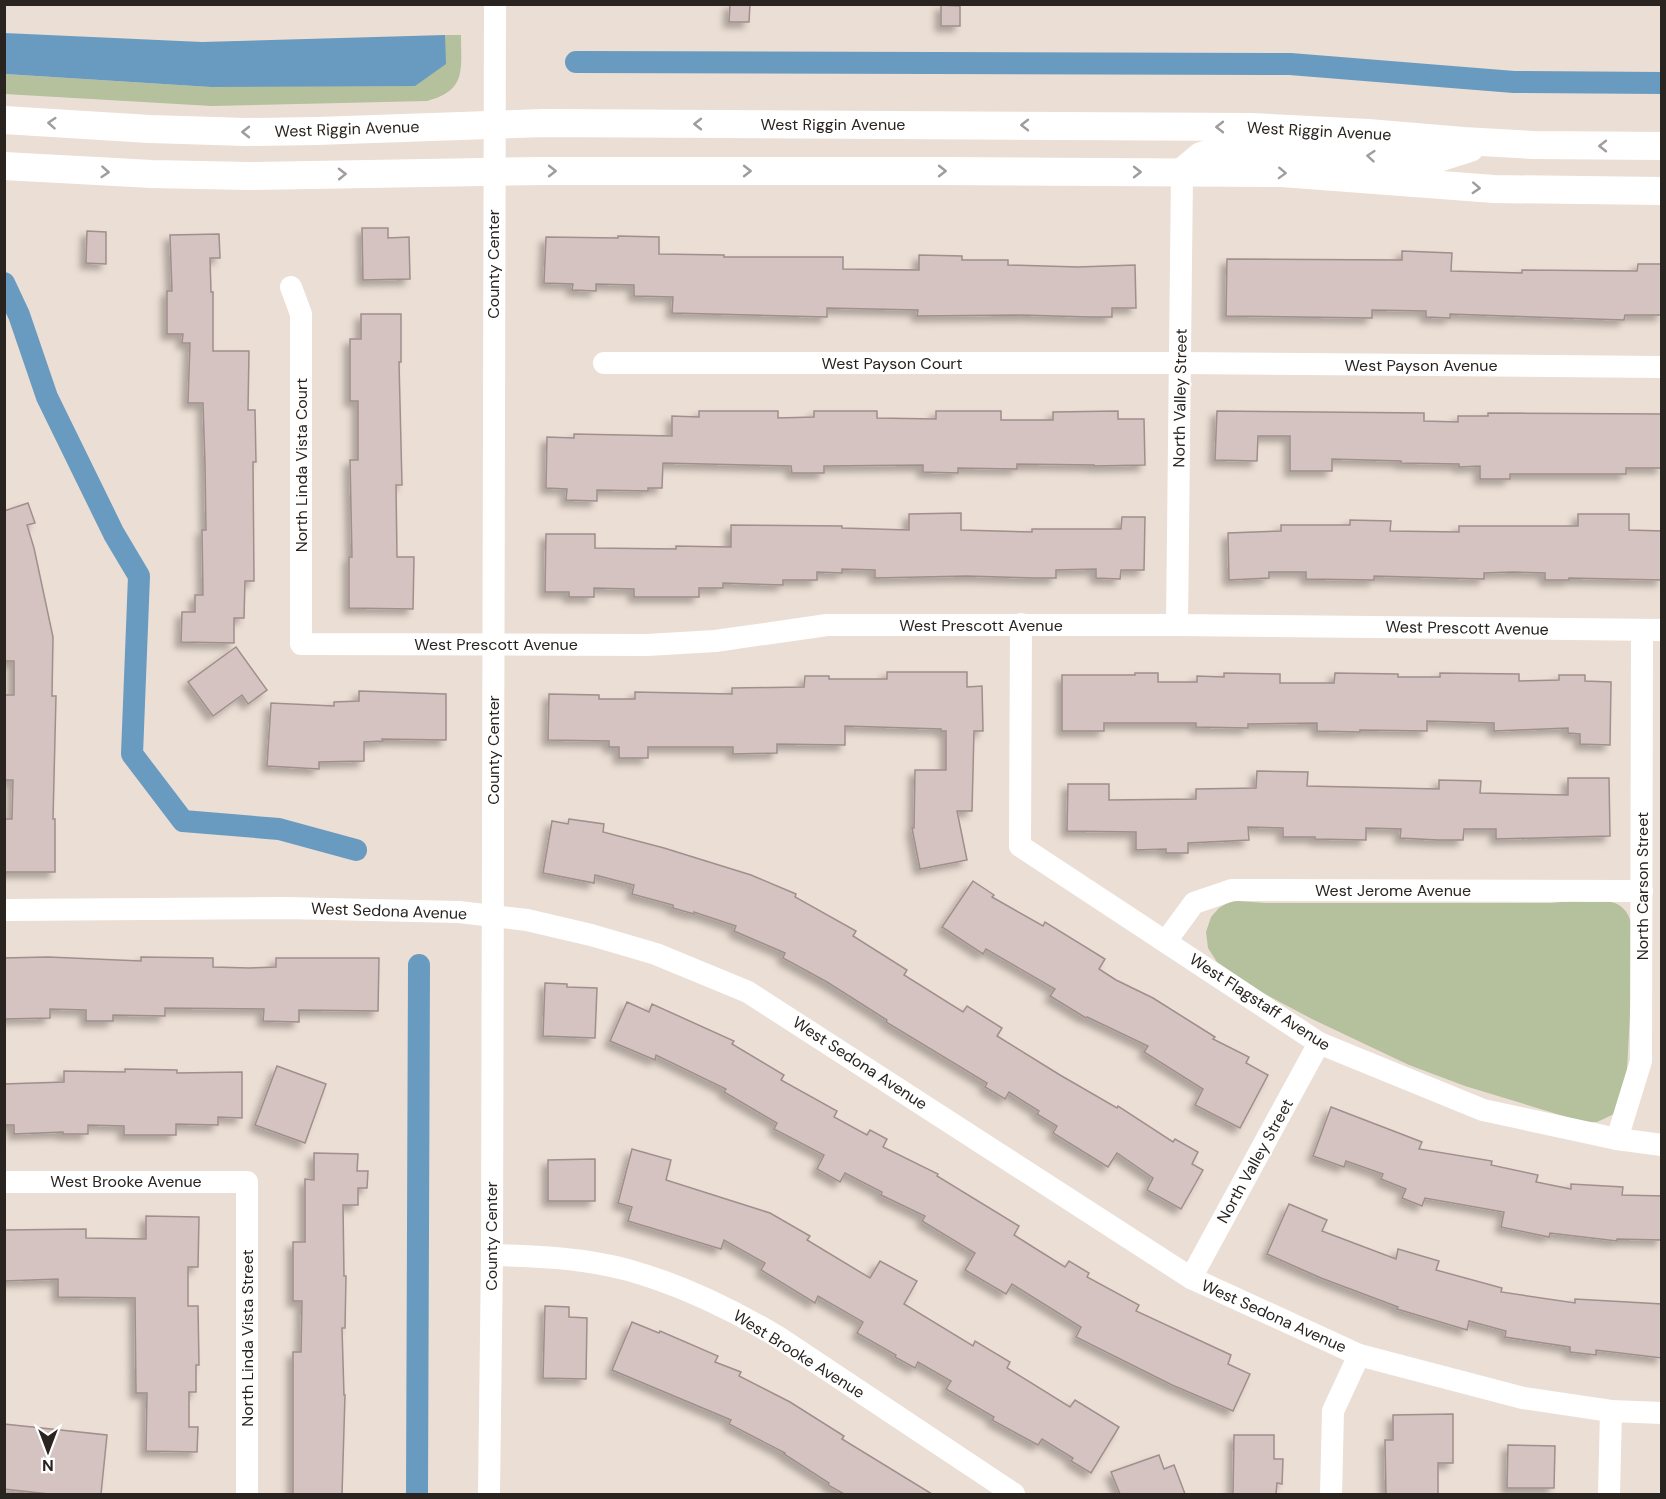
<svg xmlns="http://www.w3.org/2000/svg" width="1666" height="1499" viewBox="0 0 1666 1499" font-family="'DM Sans',sans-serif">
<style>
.green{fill:#b5c09c}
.water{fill:#699ac0}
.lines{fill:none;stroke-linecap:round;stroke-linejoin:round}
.canal{stroke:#699ac0;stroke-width:22}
.building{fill:#d4c3c1;stroke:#a08f8d;stroke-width:1.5;filter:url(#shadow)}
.minor{stroke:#fff;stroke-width:22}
.major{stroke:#fff;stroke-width:28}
.oneway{stroke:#9f9c9b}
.labels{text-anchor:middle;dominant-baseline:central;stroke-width:4.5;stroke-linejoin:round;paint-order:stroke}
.street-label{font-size:16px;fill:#292420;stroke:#fff}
</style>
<defs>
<filter id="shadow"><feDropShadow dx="-5.5" dy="5.5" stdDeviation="3" flood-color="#0004"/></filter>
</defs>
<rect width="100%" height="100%" fill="#ebded4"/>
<g class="green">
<path d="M445 35H461C461 69 467 91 427 101L212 106 5 94 4 74 211 87 445 64Z"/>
<path d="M1581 900C1612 900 1629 899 1634 936L1626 1090 1614 1114 1597 1122H1583L1465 1086 1409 1065 1312 1019 1263 993 1217 962 1208 948 1206 932 1211 917 1219 908 1229 902 1238 901 1265 903H1551Z"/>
</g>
<path class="water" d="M4 33 202 42 445 35 446 64 415 86 211 87 5 74Z"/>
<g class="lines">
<g class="canal">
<path d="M576 62 1290 64 1514 82 1662 83"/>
<path d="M4 283 19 315 47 397 114 534 139 576 132 754 183 821 279 829 356 850"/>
<path d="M417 1494 419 965"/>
</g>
</g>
<g class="building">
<path d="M730 4H750L749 22H729Z"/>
<path d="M941 5 960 6V26H941Z"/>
<path d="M362 228H388V238L409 237 410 279 363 280Z"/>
<path d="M87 231 106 232V264L86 263Z"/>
<path d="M219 234 220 258H210L211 292H213V351H249L248 410H255L256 462H253L254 581H245L244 618H234V643L181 642 182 612H195V595H203L202 530H206L205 464 203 403H188L190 343H182L183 334H167V291H172L170 235Z"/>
<path d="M618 236 659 237V254L724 255V257H843V269L919 270V255L962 256V260H1008V265L1078 267 1135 265 1136 308H1112V317H1090L1021 315 917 316 918 310 827 308V317L672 313 673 297 634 296V285L596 284V291L572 290 573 284 544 283 546 237 618 238Z"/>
<path d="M1402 251 1452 253 1451 271 1522 273V270L1637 271 1638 264H1662V315H1625L1624 320 1450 314V318L1426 317V311L1372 310V318L1226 316 1227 259 1402 260Z"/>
<path d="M361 314H401V362H399L402 485H396L397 557H414L413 609 349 608V557H352L350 460H358V401H350V339H361Z"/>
<path d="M699 411H778V418L814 417V411H877V418L936 419V411H1001V420H1053V412L1118 411V419H1144L1145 465 1094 466V465L1017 464V469L958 468V473L923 472V465L824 466V473H792L791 466 663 463 662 488H648V491L597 490V501L566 500 567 489 546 488 547 437 574 438V434L672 436V416L699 417Z"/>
<path d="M1217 411 1424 413V421L1458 422V416H1488V413L1662 414V468H1626V474H1510V479H1480V466L1459 467V464L1401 463V461L1332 459V471H1290V436H1258L1257 461 1215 460Z"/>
<path d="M28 503 35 523 27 525 34 548 53 637 52 696H56L53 819H55V872H4V819H12L13 780H4V695H14V661H4V511Z"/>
<path d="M961 513V530L1032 532V529H1121L1122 517H1145L1144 570H1121L1120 579 1096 578V569L1056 570V578H1033L967 576 875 578V570L842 569V573L817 572V580H783V585L723 583V588H699V597H634V589L594 588V597H569V592H545L546 534H595V548L676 549V546L731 547V525L842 526V528L909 530V514Z"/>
<path d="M1578 514H1629V530L1662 531V580L1569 578V580H1545V573L1513 572 1484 573V579L1374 576V580L1306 579V572H1269V578L1229 580 1228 533 1281 531V525H1350V520L1391 521 1390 531 1459 532V526H1578Z"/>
<path d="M236 647 267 690 248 704 242 695 213 716 188 682Z"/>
<path d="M887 672H967V687L982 686 983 731H974L972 811H957L967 860 920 869 912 828H914L915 770H946V731H941V729L845 726V745L777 744V753L733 754V747H648V758H619V747H609V741L548 740 549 694 599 695V699H635V692L732 694V688L804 687 805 676H829V679H887Z"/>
<path d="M1135 673H1158V682H1197V676L1224 677V673L1280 674V683H1334L1335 673 1398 674V677H1440V673L1519 674V681L1559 680V675H1585V681L1611 682 1610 745 1580 744V734L1568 733V728L1494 731V723L1427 721V731L1360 730V732L1317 731V723L1248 724V728L1196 727V723H1104V731H1062V675H1135Z"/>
<path d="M359 691 446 694V740L382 739 383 741 364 742V761L319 762V769L267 766 271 703 334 706V702L359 701Z"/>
<path d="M1257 771 1308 772 1307 786 1439 789V780L1481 781 1480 793 1568 795V778H1609L1610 836 1496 839V829H1464L1463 840H1438L1400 838 1401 829 1366 828V840L1315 839V837H1283V828L1248 827 1249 840 1188 843V853H1166V849L1136 850V832L1067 831 1068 784H1109V800L1196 799V789L1256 788Z"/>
<path d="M569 819 604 824 603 832 664 848 751 875 796 894 795 897 856 931 853 936 907 970 904 975 963 1012 967 1006 1002 1028 997 1036 1060 1075 1117 1108 1118 1106 1173 1142 1175 1139 1198 1152 1192 1164 1203 1170 1181 1209 1147 1190 1153 1178 1117 1153 1108 1167 1053 1133 1057 1126 1037 1114 1039 1111 1009 1092 1005 1099 985 1087 987 1083 886 1022 887 1020 827 982 783 958 785 953 734 931 736 926 694 912V914L673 908V905L632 894 634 885 595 875 594 883 543 873 552 821 568 824Z"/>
<path d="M973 881 994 895 992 897 1043 926 1045 922 1105 959 1099 969 1116 980 1153 998 1215 1037 1213 1039 1249 1057 1246 1063 1268 1075 1240 1128 1195 1105 1203 1089 1144 1052 1148 1046 1087 1017 1086 1018 1050 996 1055 989 986 949 983 954 942 927Z"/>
<path d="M48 957 141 961V957L213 958V967L249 968 276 967V958H379L378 1011 299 1010V1022L263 1021 264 1009 165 1008V1016L113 1015V1021H86V1010L50 1009V1018L4 1019V958Z"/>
<path d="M545 983 567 984V987L597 988 595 1038 543 1036Z"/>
<path d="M627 1002 649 1012 652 1004 734 1041 732 1044 784 1075 781 1080 837 1111 834 1117 867 1135 870 1130 887 1139 883 1147 938 1174 937 1176 1019 1226 1014 1235 1033 1247 1065 1267 1069 1261 1089 1273 1087 1277 1139 1305 1136 1311 1231 1355 1228 1364 1250 1374 1233 1411 1172 1385 1076 1337 1081 1327 1012 1284 1006 1294 965 1270 975 1253 922 1221 925 1216 881 1195 882 1192 845 1173 840 1182 817 1169 824 1155 774 1129 777 1123 724 1092 726 1089 656 1055 655 1060 610 1041Z"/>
<path d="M277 1066 326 1084 305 1143 255 1125Z"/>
<path d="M125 1069 177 1070V1073L242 1072V1118L218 1117V1125L176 1124V1135H124V1126L88 1125V1134H63V1132L14 1134V1125H4V1084L64 1082V1071L125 1072Z"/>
<path d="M1331 1107 1422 1142 1419 1149 1492 1161 1491 1165 1538 1175 1536 1182 1571 1189V1184L1623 1187 1622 1195 1662 1196V1240L1617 1239V1241L1550 1233 1549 1237 1501 1227 1504 1212 1425 1198 1422 1206 1402 1198 1406 1189 1381 1179 1383 1174 1346 1161 1344 1167 1313 1156Z"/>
<path d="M632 1149 671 1160 666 1180 770 1213 810 1236 807 1240 870 1278 880 1261 917 1281 904 1304 973 1346 975 1341 1010 1362 1007 1368 1070 1407 1075 1400 1119 1427 1091 1473 1071 1461 1073 1458 1042 1439 1038 1445 992 1420 994 1417 946 1389 951 1381 918 1362 915 1368 895 1357 896 1355 857 1333 863 1322 818 1296 815 1303 761 1270 765 1263 724 1240 721 1249 628 1221 632 1207 618 1203Z"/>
<path d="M314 1153 358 1154 357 1171H368L367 1188H358V1205H343L344 1276H346L345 1328H342L344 1395H345L342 1494H293V1352H301L302 1301H293V1242H305V1179L314 1180Z"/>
<path d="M595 1159V1201H548V1160Z"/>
<path d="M1289 1204 1327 1220 1322 1231 1396 1259 1398 1249 1439 1261 1436 1270 1502 1288 1501 1292 1575 1303V1299L1662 1304V1358L1596 1350V1355L1570 1352V1347L1505 1337 1506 1331 1469 1321 1467 1330 1397 1309 1398 1307 1321 1278 1267 1254Z"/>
<path d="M146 1216 199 1217 198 1267H188V1306H198L199 1365H196V1392H189V1427H198L197 1452 146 1451 147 1393H136L135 1298 58 1297V1279L4 1281V1230L86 1229V1238L146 1239Z"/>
<path d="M545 1306 569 1307V1317L587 1318 586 1379 543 1378Z"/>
<path d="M632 1322 659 1333 660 1331 718 1356 715 1362 741 1372 739 1376 790 1402 844 1436 842 1439 932 1494H844L828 1485 829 1483 784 1454 785 1453 729 1424 731 1420 612 1370Z"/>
<path d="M1453 1414V1463H1438V1494H1386L1385 1440H1393V1415Z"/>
<path d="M4 1424 107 1435 101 1494H49L4 1489Z"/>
<path d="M1234 1435H1274V1459H1283L1282 1484 1277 1483 1276 1494H1233Z"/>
<path d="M1508 1445 1555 1446 1554 1488H1507Z"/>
<path d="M1159 1455 1164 1469 1174 1465 1185 1494H1120L1111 1472Z"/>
</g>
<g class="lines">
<g class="minor">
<path d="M291 287 301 314V644L647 645 715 641 827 625H1177L1662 630"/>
<path d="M604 363H1180L1662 367"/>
<path d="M1021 624 1020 846 1319 1043 1483 1110 1617 1139 1662 1145"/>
<path d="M1177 625 1182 172"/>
<path d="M4 910 285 908 459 912 527 920 591 935 656 954 748 992 1191 1278 1359 1355 1523 1398 1611 1411 1662 1413"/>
<path d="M1166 941 1194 903 1232 890 1642 891"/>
<path d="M1617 1139 1641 1061 1642 630"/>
<path d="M4 1182H247V1494"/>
<path d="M492 1255C537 1256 584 1258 628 1270 682 1285 731 1309 778 1337L1014 1494"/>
<path d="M1191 1278 1319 1043"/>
<path d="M489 1494 492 1255 495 4"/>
<path d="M1331 1494 1333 1411 1359 1355"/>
<path d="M1609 1494 1611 1411"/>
</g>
<g class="major">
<path d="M4 120 150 129 246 132 317 131 544 123 1250 127 1368 133 1463 141 1533 145 1662 146"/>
<path d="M4 166 152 174 249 176 543 171H941L1282 173 1494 189 1662 191"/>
<path d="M1182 172 1201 156 1217 151 1229 150 1268 149 1319 151 1429 161 1470 148"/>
</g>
</g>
<defs><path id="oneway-chevron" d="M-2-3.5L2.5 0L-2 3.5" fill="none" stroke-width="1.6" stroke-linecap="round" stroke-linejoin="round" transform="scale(1.5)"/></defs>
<g class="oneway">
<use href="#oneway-chevron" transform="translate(52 123) rotate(-176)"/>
<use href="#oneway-chevron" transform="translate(698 124) rotate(-180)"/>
<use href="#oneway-chevron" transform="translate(1025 125) rotate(-180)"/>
<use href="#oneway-chevron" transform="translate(1220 127) rotate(-180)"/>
<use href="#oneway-chevron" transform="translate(246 132) rotate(-180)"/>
<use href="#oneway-chevron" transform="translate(1603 146) rotate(-180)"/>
<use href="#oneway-chevron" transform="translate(1371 156) rotate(-175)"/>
<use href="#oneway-chevron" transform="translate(552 171)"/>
<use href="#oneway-chevron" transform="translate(747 171)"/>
<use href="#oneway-chevron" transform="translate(942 171)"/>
<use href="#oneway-chevron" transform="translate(105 172) rotate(4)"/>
<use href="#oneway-chevron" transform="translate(1137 172)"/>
<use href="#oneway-chevron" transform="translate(1282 173) rotate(2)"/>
<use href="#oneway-chevron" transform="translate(342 174) rotate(-1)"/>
<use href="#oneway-chevron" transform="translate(1476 188) rotate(3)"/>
</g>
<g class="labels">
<g class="street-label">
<text x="833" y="124">West Riggin Avenue</text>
<text transform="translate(347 129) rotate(-2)">West Riggin Avenue</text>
<text transform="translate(1319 131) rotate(3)">West Riggin Avenue</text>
<text transform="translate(493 264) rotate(-90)">County Center</text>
<text x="892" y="363">West Payson Court</text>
<text x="1421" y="365">West Payson Avenue</text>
<text transform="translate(1180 398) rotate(-89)">North Valley Street</text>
<text transform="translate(301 465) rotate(-90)">North Linda Vista Court</text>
<text x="981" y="625">West Prescott Avenue</text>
<text transform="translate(1467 628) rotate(1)">West Prescott Avenue</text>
<text x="496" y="644">West Prescott Avenue</text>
<text transform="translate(493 750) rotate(-90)">County Center</text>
<text transform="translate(1642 886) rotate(-90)">North Carson Street</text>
<text x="1393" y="890">West Jerome Avenue</text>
<text transform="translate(389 911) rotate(2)">West Sedona Avenue</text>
<text transform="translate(1260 1002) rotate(33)">West Flagstaff Avenue</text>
<text transform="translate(860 1063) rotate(33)">West Sedona Avenue</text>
<text transform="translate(1255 1161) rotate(-61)">North Valley Street</text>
<text x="126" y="1181">West Brooke Avenue</text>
<text transform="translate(491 1236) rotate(-90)">County Center</text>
<text transform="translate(1274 1316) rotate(24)">West Sedona Avenue</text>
<text transform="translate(247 1338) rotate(-90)">North Linda Vista Street</text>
<text transform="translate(799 1354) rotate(32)">West Brooke Avenue</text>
</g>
</g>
<rect width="1666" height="1499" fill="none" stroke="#292420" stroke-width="12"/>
<g transform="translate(48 1451) rotate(180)" stroke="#ffffff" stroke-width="4.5" paint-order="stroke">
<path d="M0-4.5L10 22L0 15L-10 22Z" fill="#292420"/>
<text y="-9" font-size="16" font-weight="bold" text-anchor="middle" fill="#292420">N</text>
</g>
</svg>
